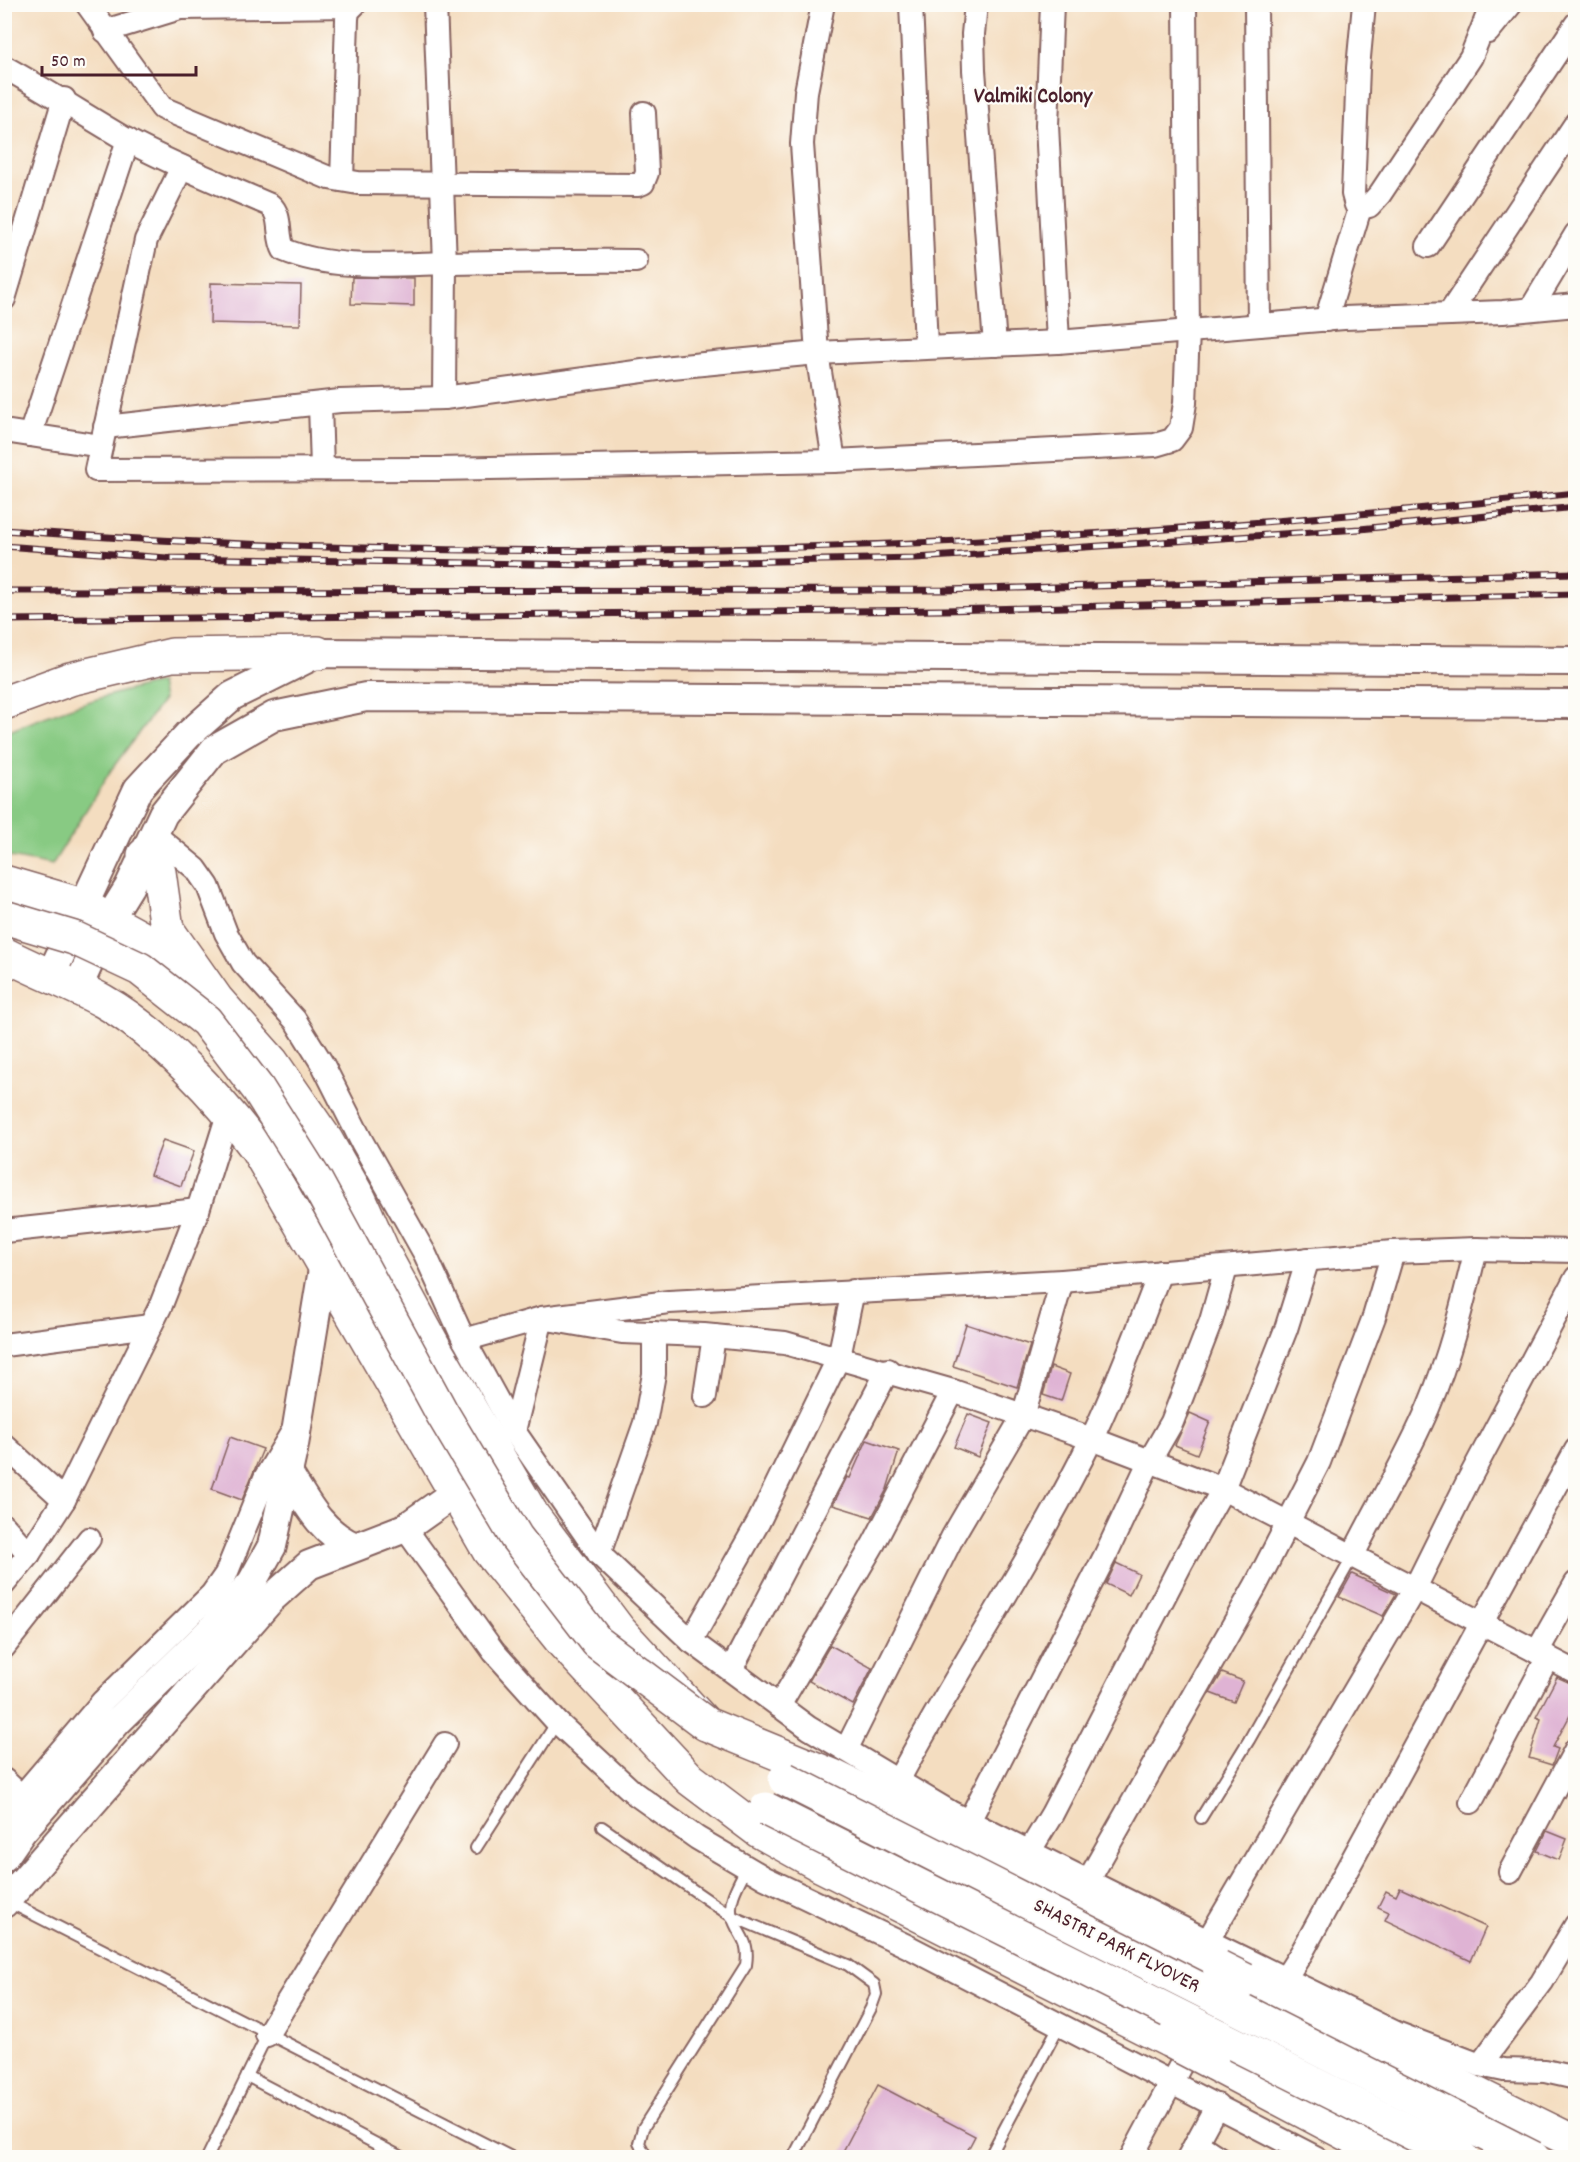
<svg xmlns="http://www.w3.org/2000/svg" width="1580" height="2162" viewBox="0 0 1580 2162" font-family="Dekko,sans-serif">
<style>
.green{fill:#88ca83;stroke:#697457;stroke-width:1.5}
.building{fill:#dfb3d4}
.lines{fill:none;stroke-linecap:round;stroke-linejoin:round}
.service-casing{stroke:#86625f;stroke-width:14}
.minor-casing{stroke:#86625f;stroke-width:26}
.tertiary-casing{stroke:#86625f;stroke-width:32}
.trunk-casing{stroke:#86625f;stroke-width:36}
.service{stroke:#fff;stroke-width:10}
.minor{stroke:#fff;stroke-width:22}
.tertiary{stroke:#fff;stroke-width:28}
.trunk{stroke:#fff;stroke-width:33}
.rail-casing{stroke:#4a1f2b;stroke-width:7}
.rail{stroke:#fdfcf7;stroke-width:4.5;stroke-dasharray:14;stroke-linecap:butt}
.trunk-bridge-casing{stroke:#86625f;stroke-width:36;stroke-linecap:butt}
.trunk-bridge{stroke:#fff;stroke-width:33}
.labels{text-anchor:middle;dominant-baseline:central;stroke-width:4.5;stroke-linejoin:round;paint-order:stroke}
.street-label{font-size:21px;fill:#4a1f2b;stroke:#fdfcf7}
.neighbourhood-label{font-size:22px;font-weight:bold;fill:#4a1f2b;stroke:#fdfcf7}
</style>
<rect width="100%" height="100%" fill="#fdfcf7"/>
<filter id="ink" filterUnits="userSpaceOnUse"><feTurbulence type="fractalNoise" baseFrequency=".0167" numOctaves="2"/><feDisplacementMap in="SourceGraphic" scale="12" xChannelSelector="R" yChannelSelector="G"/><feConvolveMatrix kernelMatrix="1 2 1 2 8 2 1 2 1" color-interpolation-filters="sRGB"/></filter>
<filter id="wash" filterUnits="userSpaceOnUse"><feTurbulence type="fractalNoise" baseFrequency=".008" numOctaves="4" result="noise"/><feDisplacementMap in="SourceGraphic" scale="24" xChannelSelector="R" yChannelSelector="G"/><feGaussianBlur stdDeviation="1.35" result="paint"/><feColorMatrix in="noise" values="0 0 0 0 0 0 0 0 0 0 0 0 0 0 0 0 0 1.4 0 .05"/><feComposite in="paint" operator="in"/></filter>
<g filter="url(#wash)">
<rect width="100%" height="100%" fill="#f4ddc0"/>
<path class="green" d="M160 683 163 700 111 770 52 865 5 856V733C56 711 105 694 160 683Z"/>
<g id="blocks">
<g class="building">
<path d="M352 277 414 278V306L351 304Z"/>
<path d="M211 283 301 285 300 325 210 323Z"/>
<path d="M163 1140 194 1151 181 1186 150 1175Z"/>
<path d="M966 1324 1030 1345 1017 1387 953 1366Z"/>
<path d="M1051 1367 1070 1374 1061 1401 1043 1395Z"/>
<path d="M1190 1413 1210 1422 1197 1454 1175 1445Z"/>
<path d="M968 1414 992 1423 978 1457 954 1447Z"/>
<path d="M230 1437 263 1449 242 1500 212 1489Z"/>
<path d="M867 1440 899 1451 887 1489 872 1517 833 1505 847 1477 850 1478Z"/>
<path d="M1116 1563 1139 1574 1129 1595 1106 1584Z"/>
<path d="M1352 1574 1396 1594 1383 1616 1339 1597Z"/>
<path d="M830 1645 872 1668 853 1705 809 1681Z"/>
<path d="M1222 1673 1243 1681 1234 1702 1210 1693Z"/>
<path d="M1557 1677 1575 1685V1706L1553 1747 1558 1749 1552 1765 1529 1758 1541 1719 1536 1717Z"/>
<path d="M1547 1831 1567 1839 1559 1860 1537 1851Z"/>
<path d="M1400 1888 1486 1927 1471 1961 1385 1920 1389 1912 1378 1907 1386 1891 1396 1896Z"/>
<path d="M878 2085 975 2136 964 2157H840Z"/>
</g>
</g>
</g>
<g filter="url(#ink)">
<use href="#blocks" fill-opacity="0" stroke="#86625f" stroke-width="1.5"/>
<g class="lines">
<defs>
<g id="service">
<path d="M1201 1818 1249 1740 1353 1556"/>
<path d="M602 1827 731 1916 848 1965 874 1984 876 1994 871 2008 793 2158"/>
<path d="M476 1848 557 1722"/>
<path d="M7 1901 513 2158"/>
<path d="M247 2076 403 2158"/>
<path d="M207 2158 267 2035"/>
<path d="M647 2158 639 2143 643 2128 746 1965C750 1939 739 1938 732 1916 727 1901 740 1881 747 1867"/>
<path d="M989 2158 1060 2024"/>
</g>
<g id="minor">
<path d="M87 4 162 108 329 178 358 183 638 185 643 183 647 173 644 113"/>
<path d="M435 4 445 263 444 398"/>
<path d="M823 4 806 92 802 144 817 353 834 461"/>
<path d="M911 4 926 347"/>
<path d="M976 4 973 34 974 70 995 345"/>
<path d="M1052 4 1047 125 1058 342"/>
<path d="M1256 4 1259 325"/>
<path d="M105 31 180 8 352 6"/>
<path d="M1488 32 1511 4"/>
<path d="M4 67C46 90 86 116 127 140 173 165 222 184 270 205 283 216 276 236 284 250 334 271 399 264 452 263 514 262 575 260 636 261"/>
<path d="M182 167 146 240 96 470 437 469 834 461 1155 445 1172 440 1181 428 1185 403 1188 331 1185 4"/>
<path d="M342 180 347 19 348 11 355 4"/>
<path d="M1360 208 1369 206 1380 194 1471 57 1492 4"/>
<path d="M1360 208 1356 205 1353 194 1358 68 1364 4"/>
<path d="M1428 246 1576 24"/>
<path d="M4 299 64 99"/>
<path d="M1531 309 1576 234"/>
<path d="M1449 314 1576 123"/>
<path d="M1326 320 1360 208"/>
<path d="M320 404 322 469"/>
<path d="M105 427 340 401 444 398 672 367 817 353 1058 342 1344 318 1503 312 1576 305"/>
<path d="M4 431 101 446"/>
<path d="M30 435 128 140"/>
<path d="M154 834 196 869 208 886 226 933 243 963 295 1020 323 1065 362 1142 425 1254 464 1340 514 1431 599 1554 691 1641 809 1728 950 1812 1220 1947 1396 2033 1480 2065 1504 2070 1545 2071 1576 2078"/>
<path d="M4 1231 198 1210"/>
<path d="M464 1340 542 1318 669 1302 1062 1281 1393 1252 1476 1249 1576 1251"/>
<path d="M4 1345 150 1326"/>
<path d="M705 1396 714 1336"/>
<path d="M514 1431 542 1318 622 1332 704 1335 785 1343 953 1391 1092 1439 1223 1489 1576 1672"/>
<path d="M4 1445 64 1500"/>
<path d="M4 1526 29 1554"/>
<path d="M405 1528 494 1652 557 1722 634 1793 697 1838 765 1878 911 1948 1317 2158"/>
<path d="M599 1554 645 1423 654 1374V1333"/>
<path d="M1353 1555C1377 1506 1407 1458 1428 1408 1450 1356 1463 1303 1476 1249"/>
<path d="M4 1584 29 1554 64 1500 161 1305 198 1210 229 1111"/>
<path d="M691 1641 759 1521 839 1357 853 1291"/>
<path d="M4 1647 89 1539"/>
<path d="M1537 1652 1576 1583"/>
<path d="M731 1670 888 1370"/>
<path d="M779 1706 874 1543 953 1391"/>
<path d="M846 1750 953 1536 1023 1416 1062 1281"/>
<path d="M4 1780 22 1797"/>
<path d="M898 1781C960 1665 1035 1555 1093 1436 1118 1383 1139 1327 1160 1272"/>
<path d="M1471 1802 1548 1657"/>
<path d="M4 1817 103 1701 212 1594 226 1574 265 1478 293 1431"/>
<path d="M969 1821 1106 1554 1150 1460 1172 1422 1211 1321 1226 1268"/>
<path d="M1029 1852 1052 1814 1181 1564 1223 1489 1286 1329 1308 1259"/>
<path d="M1510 1872 1576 1749"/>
<path d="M1088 1881 1256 1585 1319 1462 1374 1317 1393 1252"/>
<path d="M1208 1940 1415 1588 1468 1481 1576 1278"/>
<path d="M1286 1977 1302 1952 1576 1450"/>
<path d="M267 2035 445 1744"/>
<path d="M1480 2065 1542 1982 1576 1925"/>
<path d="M1196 2143 1219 2158"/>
<path d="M1131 2158 1194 2040"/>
<path d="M1188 2158 1217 2105"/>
</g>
<g id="tertiary">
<path d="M50 977 138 789 188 735 232 696 318 653 1576 661"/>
<path d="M77 989 108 921 129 887 163 814 214 750 274 716 366 697 1576 704"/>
<path d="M288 1473C307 1503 320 1531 353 1546"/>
<path d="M4 1857 22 1831 117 1722 211 1630 252 1582 272 1546 294 1445 324 1263"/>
<path d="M4 1903 272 1598 309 1565 405 1528 456 1492"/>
</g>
<g id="trunk">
<path d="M4 703 70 679 172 655 318 653"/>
<path d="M144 855 159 872 167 929 217 1000 272 1062 326 1140 360 1200 385 1256 437 1352 533 1516 619 1630 706 1724 833 1776 1219 1967"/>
<path d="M4 882 82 905 142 938 184 972"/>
<path d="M4 954C37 971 71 984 103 1001 158 1032 220 1099 257 1149L489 1551 563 1643 690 1779 759 1831 822 1866 1170 2041"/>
<path d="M1245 1980 1576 2143"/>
<path d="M1212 2063 1392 2158"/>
</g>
</defs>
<use href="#service" class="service-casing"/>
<use href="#minor" class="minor-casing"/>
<use href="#tertiary" class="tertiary-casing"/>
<use href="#trunk" class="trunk-casing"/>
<use href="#service" class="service"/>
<use href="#minor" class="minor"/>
<use href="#tertiary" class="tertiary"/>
<use href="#trunk" class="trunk"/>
<defs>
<g id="rail">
<path d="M4 530C527 570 1055 549 1576 493"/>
<path d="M4 546 167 558 596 565 916 558 1360 529 1576 507"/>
<path d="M4 591 944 590 1576 573"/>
<path d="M4 620 945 610 1576 594"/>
</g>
</defs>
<use href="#rail" class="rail-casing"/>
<use href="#rail" class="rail"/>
<defs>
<g id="trunk-bridge">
<path d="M4 917 74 938 140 969 206 1021 258 1089 316 1181 442 1413 516 1537 597 1642 706 1724"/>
<path d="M785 1779 1533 2158"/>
<path d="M766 1809 1462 2158"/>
<path d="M1219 1967 1245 1980"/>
<path d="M1170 2041 1212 2063"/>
</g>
</defs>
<use href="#trunk-bridge" class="trunk-bridge-casing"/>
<use href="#trunk-bridge" class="trunk-bridge"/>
</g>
</g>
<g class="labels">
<g class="street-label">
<text transform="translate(1116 1947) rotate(27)">SHASTRI PARK FLYOVER</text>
</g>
<g class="neighbourhood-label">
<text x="1033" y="97">Valmiki Colony</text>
</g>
</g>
<rect width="1580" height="2162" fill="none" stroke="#fdfcf7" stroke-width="24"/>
<path d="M42 66v9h154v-9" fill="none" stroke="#4a1f2b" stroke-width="3"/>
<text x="51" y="66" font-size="18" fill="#4a1f2b" stroke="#fdfcf7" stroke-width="4.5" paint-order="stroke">50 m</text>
</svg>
